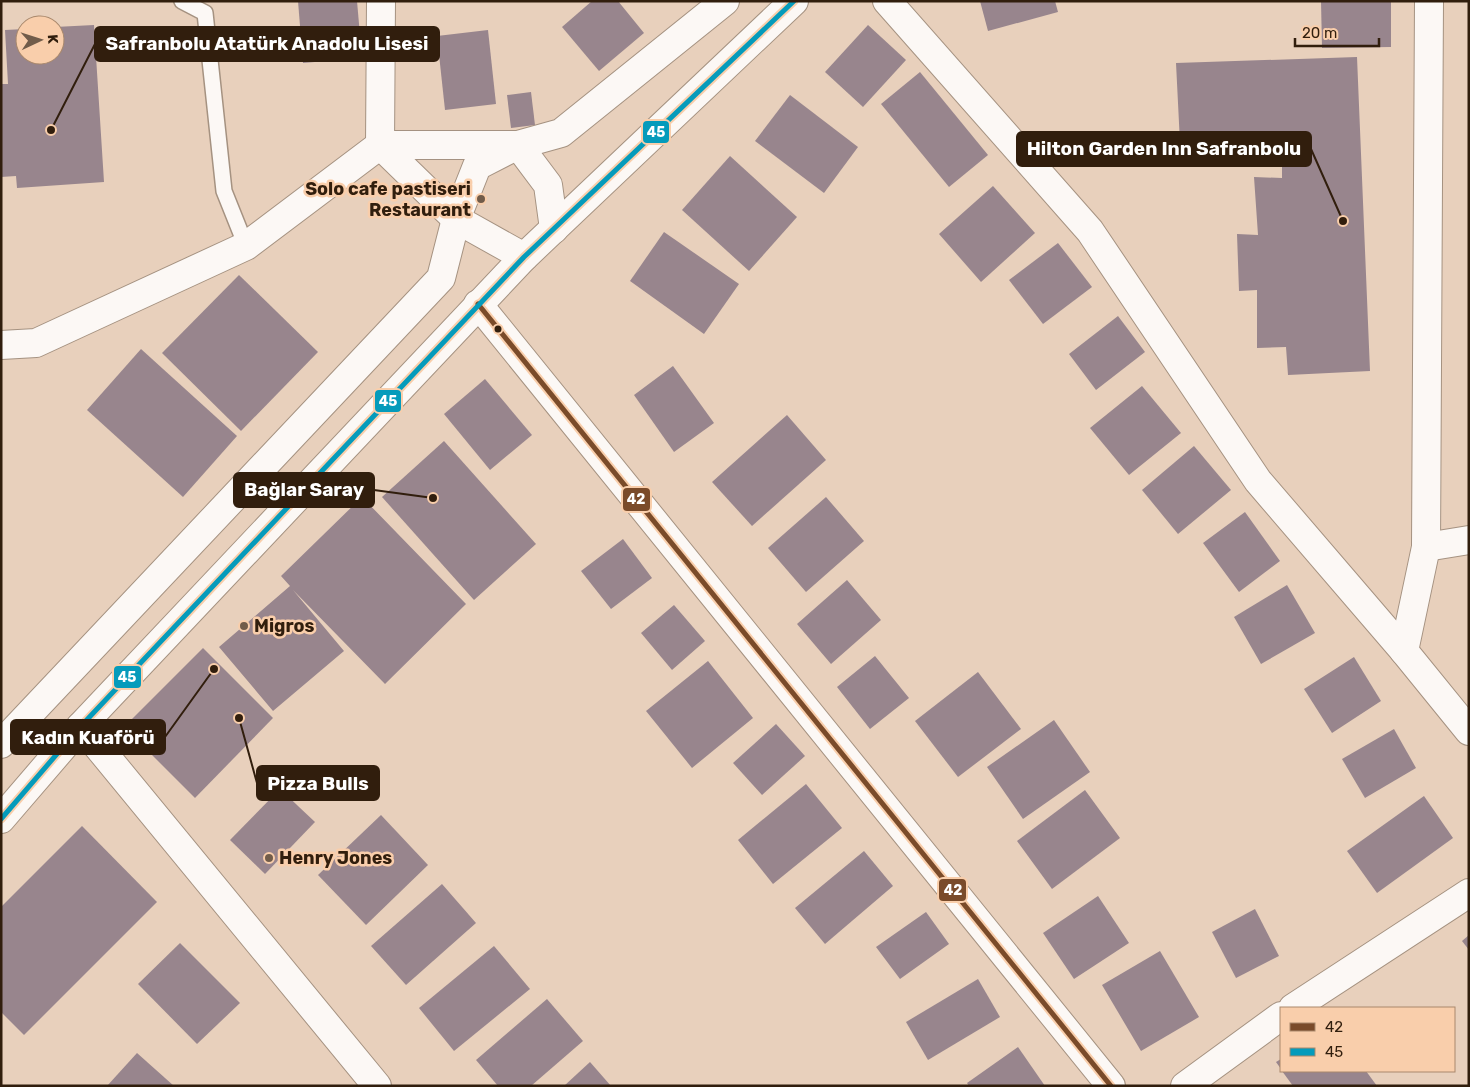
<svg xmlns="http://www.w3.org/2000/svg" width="1470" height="1087" viewBox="0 0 1470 1087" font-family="Rubik,sans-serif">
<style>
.building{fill:#98858d}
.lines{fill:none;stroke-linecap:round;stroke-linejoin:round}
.service-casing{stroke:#a59281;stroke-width:18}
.minor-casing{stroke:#a59281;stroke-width:30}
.tertiary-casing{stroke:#a59281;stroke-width:30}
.service{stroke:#fcf8f5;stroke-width:15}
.minor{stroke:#fcf8f5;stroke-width:28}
.tertiary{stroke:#fcf8f5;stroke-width:28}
.bus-1-casing{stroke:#f9ceab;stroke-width:9}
.bus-2-casing{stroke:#f9ceab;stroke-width:9}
.bus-1{stroke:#7a4b2a;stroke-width:5}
.bus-2{stroke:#059bbb;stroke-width:5}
.poi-dot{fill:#715c4a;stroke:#f9ceab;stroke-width:2}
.bus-dot{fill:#311e0d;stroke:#f9ceab;stroke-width:2}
.labels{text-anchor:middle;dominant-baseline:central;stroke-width:5;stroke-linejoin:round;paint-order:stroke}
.poi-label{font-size:18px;font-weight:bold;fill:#311e0d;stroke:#f9ceab;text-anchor:start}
.leader{fill:none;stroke:#311e0d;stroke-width:2}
.callout-dot{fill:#311e0d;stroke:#f9ceab;stroke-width:2}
.callout{fill:#311e0d;stroke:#311e0d;stroke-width:2}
.callout-label{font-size:19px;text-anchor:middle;font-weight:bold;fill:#fff}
.line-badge{stroke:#f9ceab;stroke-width:2}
.badge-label{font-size:14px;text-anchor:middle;font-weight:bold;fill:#fff}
</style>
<rect width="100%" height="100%" fill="#e8d0bc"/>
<g class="building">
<path d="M298 1H357L362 58 303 63Z"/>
<path d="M592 1H618L644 33 599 71 562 27Z"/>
<path d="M980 1H1055L1058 12 988 31Z"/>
<path d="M1321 1H1391V47L1322 48Z"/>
<path d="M94 25 104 182 17 188 16 176 1 177V84H8L5 30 25 29V55H55V27Z"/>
<path d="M868 25 906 60 863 107 825 72Z"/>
<path d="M488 30 496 104 445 110 437 36Z"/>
<path d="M1357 57 1370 371 1288 375 1286 347 1257 348V290L1239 291 1237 234 1258 235 1254 177 1282 178V144L1180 143 1176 63Z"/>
<path d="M920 72 988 155 949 187 881 104Z"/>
<path d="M531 92 535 125 511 128 507 95Z"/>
<path d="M790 95 858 147 824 193 755 141Z"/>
<path d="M730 156 797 217 749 271 682 210Z"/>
<path d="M993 186 1035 233 981 282 939 234Z"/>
<path d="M664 232 739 284 704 334 630 281Z"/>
<path d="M1058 243 1092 287 1043 324 1009 280Z"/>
<path d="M239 275 318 352 241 431 162 353Z"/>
<path d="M1118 316 1145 352 1096 390 1069 354Z"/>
<path d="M141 349 237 436 183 497 87 410Z"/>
<path d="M673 366 714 423 674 452 634 395Z"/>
<path d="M485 379 532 435 490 470 444 414Z"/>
<path d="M1142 386 1181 433 1129 475 1090 428Z"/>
<path d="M787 415 826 460 752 526 712 482Z"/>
<path d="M444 441 536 544 474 600 382 497Z"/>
<path d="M1194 446 1231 490 1178 534 1142 490Z"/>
<path d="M362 497 466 604 385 684 293 590 344 651 273 711 219 647 290 586 281 576Z"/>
<path d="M826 497 864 541 806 592 768 548Z"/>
<path d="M1245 512 1280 561 1239 592 1203 543Z"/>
<path d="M623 539 652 578 611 609 581 571Z"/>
<path d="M847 580 881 620 831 664 797 624Z"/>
<path d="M1287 585 1315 633 1261 664 1234 617Z"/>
<path d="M674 605 705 641 672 670 641 633Z"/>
<path d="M203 648 273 718 195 798 124 727Z"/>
<path d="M875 656 909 698 870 729 837 687Z"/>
<path d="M1354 657 1381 701 1332 733 1304 689Z"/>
<path d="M708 661 753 718 692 768 646 711Z"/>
<path d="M978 672 1021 729 958 777 915 721Z"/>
<path d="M1054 720 1090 772 1023 819 987 767Z"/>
<path d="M776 724 805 756 762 795 733 763Z"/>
<path d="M1394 729 1416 768 1365 798 1342 759Z"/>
<path d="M806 784 842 828 773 884 738 840Z"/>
<path d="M280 789 315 822 265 874 230 840Z"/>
<path d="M1085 790 1120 838 1052 889 1017 841Z"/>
<path d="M1424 796 1453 838 1377 893 1347 851Z"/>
<path d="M381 815 428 865 366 925 318 875Z"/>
<path d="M82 826 157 902 24 1035 1 1012V907Z"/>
<path d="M864 851 893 886 825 944 795 908Z"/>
<path d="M442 884 476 923 406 985 371 946Z"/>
<path d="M1098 896 1129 943 1074 979 1043 933Z"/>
<path d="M1255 909 1279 956 1236 978 1212 932Z"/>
<path d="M926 912 949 944 900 979 876 947Z"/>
<path d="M1469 935V950L1462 941Z"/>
<path d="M180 943 240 1003 197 1044 138 984Z"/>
<path d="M494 946 530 989 454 1051 419 1008Z"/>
<path d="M1160 951 1199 1017 1141 1051 1102 985Z"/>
<path d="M978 979 1000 1017 928 1060 906 1022Z"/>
<path d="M547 999 583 1041 531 1086H498L476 1060Z"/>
<path d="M1018 1047 1045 1086H969L967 1083Z"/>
<path d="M137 1053 174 1086H107Z"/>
<path d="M1281 1059V1069L1276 1062Z"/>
<path d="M590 1062 611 1086H564Z"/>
<path d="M1282 1071H1366L1377 1086H1293Z"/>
</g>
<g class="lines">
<defs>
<path id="service" d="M182 1 205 13 224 191 246 246"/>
<g id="minor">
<path d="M381 1 380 145 456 219 524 257"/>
<path d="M887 1 1090 231 1258 481 1404 651 1469 731"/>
<path d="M518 145 548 185 554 229"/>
<path d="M478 304 1111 1086"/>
<path d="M1 345 36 343 246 246 380 145"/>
<path d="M1426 547 1469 540"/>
<path d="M1404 651 1426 547 1429 1"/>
<path d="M81 726 377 1086"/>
<path d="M1293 1008 1469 893"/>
<path d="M1185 1086 1281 1016"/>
</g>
<g id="tertiary">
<path d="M380 145H514"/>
<path d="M1 744 441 278 456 219 477 166 518 145 561 133 725 1"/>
<path d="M1 819 81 726 524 257 794 1"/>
</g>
</defs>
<use href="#service" class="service-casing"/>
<use href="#minor" class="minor-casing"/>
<use href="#tertiary" class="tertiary-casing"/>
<use href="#service" class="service"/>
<use href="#minor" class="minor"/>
<use href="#tertiary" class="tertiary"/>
<defs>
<path id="bus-1" d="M478 304 1111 1086"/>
<path id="bus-2" d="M1 819 81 726 524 257 794 1"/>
</defs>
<use href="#bus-1" class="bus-1-casing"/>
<use href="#bus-2" class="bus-2-casing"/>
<use href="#bus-1" class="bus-1"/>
<use href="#bus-2" class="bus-2"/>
</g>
<g class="poi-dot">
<circle cx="481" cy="199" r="5"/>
<circle cx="244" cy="626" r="5"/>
<circle cx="269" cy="858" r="5"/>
</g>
<circle class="bus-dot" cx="498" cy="329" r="4.5"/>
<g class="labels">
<g class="poi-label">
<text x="471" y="189" text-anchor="end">Solo cafe pastiseri<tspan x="471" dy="21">Restaurant</tspan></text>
<text x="254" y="626">Migros</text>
<text x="279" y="858">Henry Jones</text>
</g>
</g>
<path class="leader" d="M51 130L95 44M1343 221L1311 149M433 498L374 490M214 669L165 737M239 718L257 783"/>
<g class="callout-dot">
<circle cx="51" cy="130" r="5"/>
<circle cx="1343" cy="221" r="5"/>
<circle cx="433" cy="498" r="5"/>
<circle cx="214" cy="669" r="5"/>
<circle cx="239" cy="718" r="5"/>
</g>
<g class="callout">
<rect x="95" y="27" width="344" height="34" rx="5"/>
<rect x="1017" y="132" width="294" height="34" rx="5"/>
<rect x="234" y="473" width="140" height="34" rx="5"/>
<rect x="11" y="720" width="154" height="34" rx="5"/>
<rect x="257" y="766" width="122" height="34" rx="5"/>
</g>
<g class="callout-label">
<text x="267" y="50">Safranbolu Atatürk Anadolu Lisesi</text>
<text x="1164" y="155">Hilton Garden Inn Safranbolu</text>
<text x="304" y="496">Bağlar Saray</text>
<text x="88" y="744">Kadın Kuaförü</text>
<text x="318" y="790">Pizza Bulls</text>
</g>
<g class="line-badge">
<rect x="642" y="120" width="28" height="24" rx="5" fill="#059bbb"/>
<rect x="374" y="389" width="28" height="24" rx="5" fill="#059bbb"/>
<rect x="622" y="487" width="29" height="25" rx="5" fill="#7a4b2a"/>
<rect x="113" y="665" width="29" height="24" rx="5" fill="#059bbb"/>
<rect x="938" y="878" width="29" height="24" rx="5" fill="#7a4b2a"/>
</g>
<g class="badge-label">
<text x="656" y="137">45</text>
<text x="388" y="406">45</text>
<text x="636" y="504">42</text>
<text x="127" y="682">45</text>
<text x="953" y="895">42</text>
</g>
<rect width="1470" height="1087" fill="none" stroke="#311e0d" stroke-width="5"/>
<rect x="1280" y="1007" width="175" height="65" fill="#f9ceab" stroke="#a9886c"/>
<rect x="1290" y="1023" width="25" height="8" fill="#7a4b2a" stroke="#a9886c"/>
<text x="1325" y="1032" font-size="15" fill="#311e0d">42</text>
<rect x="1290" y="1048" width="25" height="8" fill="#059bbb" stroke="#a9886c"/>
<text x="1325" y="1057" font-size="15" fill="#311e0d">45</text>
<g transform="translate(40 40) rotate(86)"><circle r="24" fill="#f9ceab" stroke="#a9886c"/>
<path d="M0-4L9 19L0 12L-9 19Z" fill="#715c4a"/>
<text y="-8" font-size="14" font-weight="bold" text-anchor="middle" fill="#311e0d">K</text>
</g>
<path d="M1295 38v8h84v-8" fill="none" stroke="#311e0d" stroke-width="2.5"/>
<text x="1302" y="38" font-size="15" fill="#311e0d" stroke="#f9ceab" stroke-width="4" paint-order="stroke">20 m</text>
</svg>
